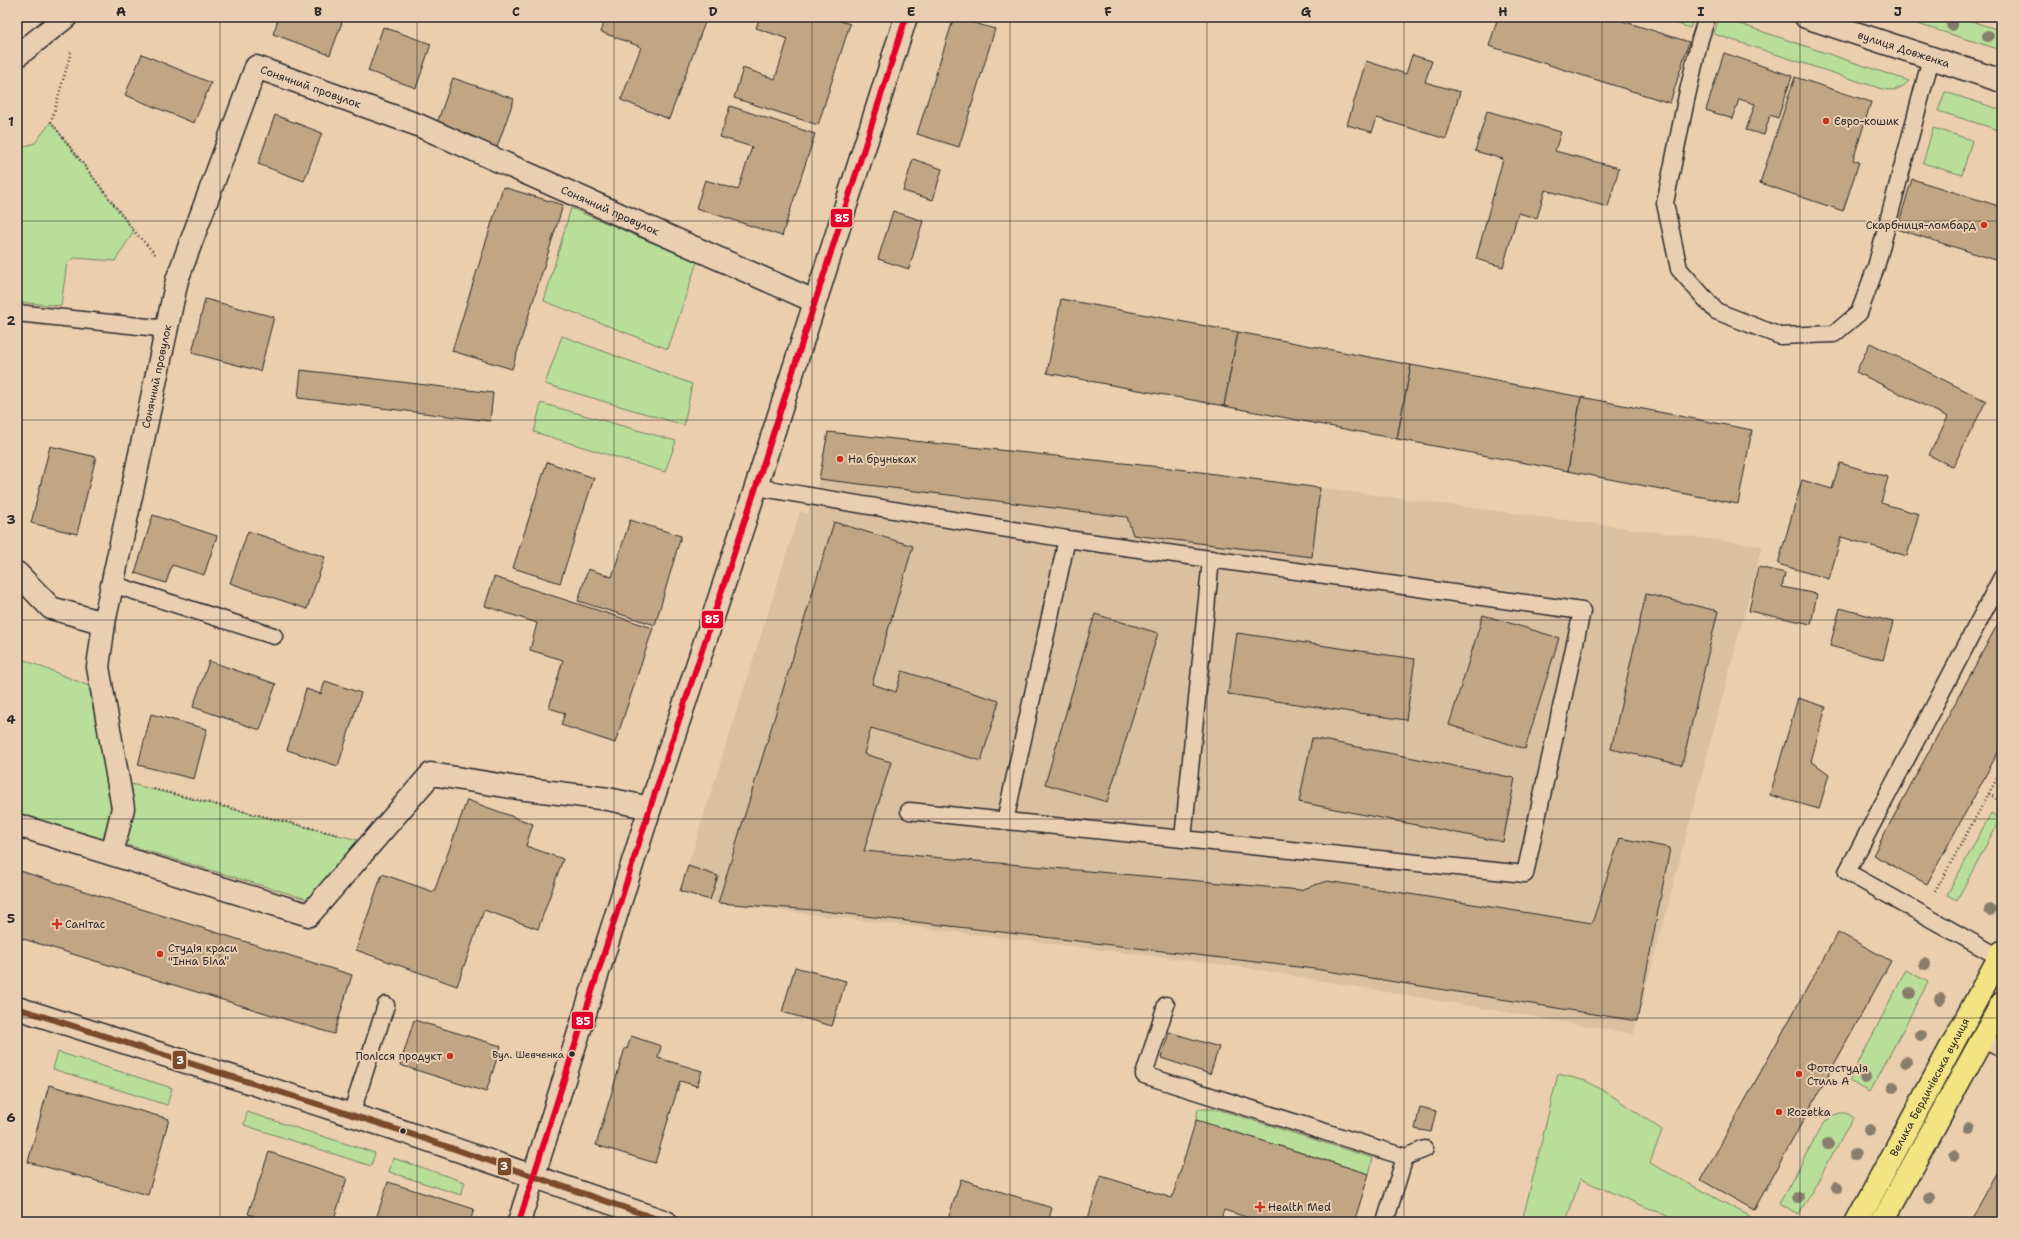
<svg xmlns="http://www.w3.org/2000/svg" width="2019" height="1239" viewBox="0 0 2019 1239" font-family="'Shantell Sans',sans-serif">
<style>
.built{fill:#dabfa0}
.green{fill:#b9de99;stroke:#728462}
.building{fill:#c1a585;stroke:#2b2b2b}
.lines{fill:none;stroke-linecap:round;stroke-linejoin:round}
.service-casing{stroke:#2b2b2b;stroke-width:19}
.minor-casing{stroke:#2b2b2b;stroke-width:25}
.tertiary-casing{stroke:#2b2b2b;stroke-width:25}
.trunk-casing{stroke:#2b2b2b;stroke-width:25}
.path{stroke:#2b2b2b;stroke-width:2.5;stroke-dasharray:1 3;stroke-linecap:butt}
.service{stroke:#eaceb1;stroke-width:16}
.minor{stroke:#eaceb1;stroke-width:22}
.tertiary{stroke:#eaceb1;stroke-width:22}
.trunk{stroke:#f4e382;stroke-width:22}
.bus-1-casing{stroke:#eaceb1;stroke-width:9}
.bus-2-casing{stroke:#eaceb1;stroke-width:9}
.bus-1{stroke:#7a4b2a;stroke-width:6}
.bus-2{stroke:#e4002b;stroke-width:6}
.tree{fill:#897e6c}
.grid{fill:none;stroke:#2b2b2b;stroke-width:1;stroke-opacity:0.55}
.poi-dot{fill:#c8321e;stroke:#eaceb1;stroke-width:1.5}
.bus-dot{fill:#2b2b2b;stroke:#eaceb1;stroke-width:1.5}
.labels{text-anchor:middle;dominant-baseline:central;stroke-width:4;stroke-linejoin:round;paint-order:stroke}
.bus-label{font-size:10px;fill:#2b2b2b;stroke:#eaceb1;text-anchor:end}
.street-label{font-size:11px;fill:#2b2b2b;stroke:#eaceb1}
.poi-label{font-size:11px;fill:#2b2b2b;stroke:#eaceb1;text-anchor:start}
.line-badge{stroke:#eaceb1;stroke-width:1.5}
.badge-label{font-size:11px;text-anchor:middle;font-weight:bold;fill:#fff}
.neatline{fill:none;stroke:#2b2b2b;stroke-width:1.5}
.grid-label{font-size:13px;text-anchor:middle;font-weight:bold;fill:#2b2b2b}
</style>
<rect width="100%" height="100%" fill="#ebceae"/>
<filter id="ink" filterUnits="userSpaceOnUse"><feTurbulence type="fractalNoise" baseFrequency=".025" numOctaves="2"/><feDisplacementMap in="SourceGraphic" scale="8" xChannelSelector="R" yChannelSelector="G"/><feConvolveMatrix kernelMatrix="1 2 1 2 8 2 1 2 1" color-interpolation-filters="sRGB"/></filter>
<g filter="url(#ink)">
<path class="built" d="M828 432 1170 468 1762 546 1634 1034 1242 967 719 903 680 891 800 511 808 514 819 479Z"/>
<g class="green">
<path d="M1657 17H1694L1690 28Z"/>
<path d="M1719 17 1909 81C1900 90 1894 91 1882 89L1714 34Z"/>
<path d="M1895 17H1959L2002 31V46L1998 49Z"/>
<path d="M1945 92 2002 110V131L1938 111Z"/>
<path d="M51 122 134 231 115 261 75 258 67 262 61 306 17 302V141L22 147 35 143Z"/>
<path d="M1933 128 1972 140 1962 175 1923 163Z"/>
<path d="M571 208 697 262 668 349 544 301Z"/>
<path d="M562 336 692 384 684 425 545 384Z"/>
<path d="M541 403 676 441 665 472 534 432Z"/>
<path d="M17 657 89 686 114 803 106 841 17 814Z"/>
<path d="M131 784 362 841 310 900 124 844 134 803Z"/>
<path d="M1991 813 2000 819 1957 900 1947 895Z"/>
<path d="M1906 970 1928 982 1870 1092 1849 1081Z"/>
<path d="M58 1052 172 1088 167 1105 53 1069Z"/>
<path d="M1558 1074 1586 1081 1614 1097 1662 1130 1650 1163 1751 1217 1749 1222H1681L1580 1179 1566 1222H1522Z"/>
<path d="M1198 1109H1217L1373 1158 1369 1174 1196 1120Z"/>
<path d="M247 1112 375 1153 371 1166 244 1125Z"/>
<path d="M1840 1113H1846L1853 1117 1799 1215 1779 1204 1822 1125 1832 1116Z"/>
<path d="M393 1158 465 1182 461 1195 389 1172Z"/>
</g>
<g class="building">
<path d="M279 17H344L330 55 273 34Z"/>
<path d="M606 17H707L669 119 621 100 641 47 601 32Z"/>
<path d="M760 17H827L850 24 818 125 734 98 743 68 775 79 788 39 756 28Z"/>
<path d="M954 17 995 29 959 147 917 134Z"/>
<path d="M1498 17H1610L1689 42 1670 103 1489 46Z"/>
<path d="M383 27 431 44 416 88 368 71Z"/>
<path d="M1724 53 1792 76 1778 118 1770 115 1764 135 1746 130 1755 104 1739 99 1733 119 1706 110Z"/>
<path d="M142 54 211 83 194 123 125 95Z"/>
<path d="M1412 55 1432 61 1425 82 1460 92 1446 139 1377 118 1372 132 1347 125 1366 61 1406 74Z"/>
<path d="M1795 77 1871 102 1853 160 1859 162 1843 211 1760 183Z"/>
<path d="M453 78 514 99 497 147 436 126Z"/>
<path d="M730 106 815 134 782 236 696 208 705 180 738 190 752 147 720 137Z"/>
<path d="M1487 111 1561 132 1555 151 1619 168 1608 207 1545 190 1537 218 1518 213 1503 267 1476 259 1503 159 1475 151Z"/>
<path d="M275 115 322 133 304 181 258 164Z"/>
<path d="M913 159 942 169 933 200 903 191Z"/>
<path d="M1912 179 2002 207V262L1897 229Z"/>
<path d="M503 187 563 205 512 369 452 351Z"/>
<path d="M893 211 923 221 909 269 878 259Z"/>
<path d="M205 299 274 317 260 371 192 353Z"/>
<path d="M1061 299 1238 332 1224 406 1047 373Z"/>
<path d="M1238 332 1411 365 1397 439 1224 406Z"/>
<path d="M1870 343 1986 401 1953 467 1929 455 1948 417 1856 372Z"/>
<path d="M1411 365 1581 397 1568 471 1397 439Z"/>
<path d="M301 370 493 393 490 421 298 398Z"/>
<path d="M1581 397 1752 430 1738 504 1568 471Z"/>
<path d="M17 412 22 414 17 432Z"/>
<path d="M828 432 1170 468 1320 488 1312 557 1133 535 1127 517 819 479Z"/>
<path d="M50 446 96 457 77 534 31 523Z"/>
<path d="M547 462 594 478 560 583 513 568Z"/>
<path d="M1840 463 1888 477 1881 503 1919 514 1907 556 1841 537 1829 579 1778 564 1802 480 1832 489Z"/>
<path d="M153 515 217 536 204 575 172 565 166 583 135 573Z"/>
<path d="M630 520 681 536 655 625 578 601 588 569 612 577Z"/>
<path d="M834 522 913 546 872 684 896 692 902 671 999 701 981 761 871 728 864 754 891 762 864 851 1300 890 1327 881 1592 923 1620 838 1670 848 1637 1021 1315 969 814 910 718 903Z"/>
<path d="M248 531 325 557 307 609 230 583Z"/>
<path d="M1758 567 1785 573 1782 587 1817 594 1811 624 1749 611Z"/>
<path d="M494 577 653 628 615 743 561 725 565 713 549 708 563 660 530 650 537 623 485 606Z"/>
<path d="M1646 594 1718 611 1682 765 1611 749Z"/>
<path d="M1840 608 1893 622 1883 660 1830 646Z"/>
<path d="M1095 614 1158 633 1107 802 1045 784Z"/>
<path d="M1483 615 1559 638 1525 749 1449 725Z"/>
<path d="M2002 616V745L1927 884 1873 855Z"/>
<path d="M1237 633 1415 659 1406 720 1228 694Z"/>
<path d="M209 661 276 684 260 730 193 707Z"/>
<path d="M325 681 361 693 338 766 287 750 306 689 321 694Z"/>
<path d="M1798 698 1826 707 1811 761 1829 774 1819 809 1770 795Z"/>
<path d="M151 714 207 729 194 779 138 765Z"/>
<path d="M1312 738 1515 778 1503 842 1299 802Z"/>
<path d="M467 800 533 824 526 846 563 859 538 929 484 910 457 986 356 950 382 874 434 892Z"/>
<path d="M688 866 718 876 710 900 680 891Z"/>
<path d="M17 870 352 975 334 1034 17 937Z"/>
<path d="M1838 932 1891 961 1754 1210 1701 1180Z"/>
<path d="M795 967 846 981 832 1026 782 1012Z"/>
<path d="M414 1020 501 1046 486 1092 400 1065Z"/>
<path d="M1169 1032 1219 1047 1210 1074 1161 1058Z"/>
<path d="M631 1036 661 1046 658 1058 702 1071 697 1086 680 1081 655 1163 596 1145 625 1048 627 1049Z"/>
<path d="M49 1085 169 1119 148 1195 28 1162Z"/>
<path d="M1420 1107 1436 1111 1431 1132 1415 1129Z"/>
<path d="M1196 1120 1369 1174 1354 1222H1262L1224 1210 1220 1222H1087L1101 1176 1172 1198Z"/>
<path d="M269 1152 347 1178 333 1222H273L248 1214Z"/>
<path d="M2002 1164V1222H1970Z"/>
<path d="M961 1179 1052 1208 1048 1222H947Z"/>
<path d="M388 1182 474 1209 470 1222H375Z"/>
</g>
<g class="lines">
<defs>
<g id="service">
<path d="M1707 17 1700 39 1686 100 1665 203 1679 269 1716 311 1780 336 1834 334 1859 313 1876 267 1931 58"/>
<path d="M17 313 167 329"/>
<path d="M756 487 1067 539 1582 611 1525 874 909 811"/>
<path d="M112 584 274 636"/>
<path d="M1005 821 1067 539"/>
<path d="M1183 839 1211 559"/>
<path d="M1999 957 1847 872 2002 577"/>
<path d="M1166 1005 1144 1075 1405 1157 1385 1222"/>
<path d="M1983 1040 2002 1049"/>
<path d="M351 1115 386 1005"/>
<path d="M1405 1157 1425 1149"/>
</g>
<g id="minor">
<path id="s1" d="M1806 17 2002 81"/>
<path d="M17 56 66 17"/>
<path d="M17 573 51 608 104 623"/>
<path d="M17 825 309 915 431 774 518 788 608 799 650 808"/>
<path id="s2" d="M112 854 123 808 98 667 104 623 177 280 256 67 418 125 814 301"/>
</g>
<g id="tertiary">
<path d="M17 1008 405 1132 666 1222"/>
<path d="M519 1222 650 808 756 487 906 17"/>
</g>
<g id="trunk">
<path id="s3" d="M1857 1222 2002 952"/>
<path d="M1882 1222 2002 1003"/>
</g>
</defs>
<use href="#service" class="service-casing"/>
<use href="#minor" class="minor-casing"/>
<use href="#tertiary" class="tertiary-casing"/>
<use href="#trunk" class="trunk-casing"/>
<g class="path">
<path d="M71 52 51 122 134 231 156 255"/>
<path d="M150 788 339 835"/>
<path d="M1989 794 2002 802"/>
<path d="M1935 892 2002 769"/>
</g>
<use href="#service" class="service"/>
<use href="#minor" class="minor"/>
<use href="#tertiary" class="tertiary"/>
<use href="#trunk" class="trunk"/>
<defs>
<path id="bus-1" d="M17 1008 405 1132 666 1222"/>
<path id="bus-2" d="M519 1222 650 808 756 487 906 17"/>
</defs>
<use href="#bus-1" class="bus-1-casing"/>
<use href="#bus-2" class="bus-2-casing"/>
<use href="#bus-1" class="bus-1"/>
<use href="#bus-2" class="bus-2"/>
</g>
<g class="tree">
<circle cx="1952" cy="25" r="6"/>
<circle cx="1988" cy="36" r="6"/>
<circle cx="1990" cy="910" r="6"/>
<circle cx="1925" cy="964" r="6"/>
<circle cx="1910" cy="993" r="6"/>
<circle cx="1940" cy="999" r="6"/>
<circle cx="1921" cy="1035" r="6"/>
<circle cx="1906" cy="1062" r="6"/>
<circle cx="1865" cy="1078" r="6"/>
<circle cx="1893" cy="1087" r="6"/>
<circle cx="1969" cy="1128" r="6"/>
<circle cx="1870" cy="1130" r="6"/>
<circle cx="1828" cy="1144" r="6"/>
<circle cx="1855" cy="1154" r="6"/>
<circle cx="1954" cy="1155" r="6"/>
<circle cx="1837" cy="1187" r="6"/>
<circle cx="1798" cy="1197" r="6"/>
<circle cx="1929" cy="1199" r="6"/>
</g>
</g>
<path class="grid" d="M220 17V1222M417 17V1222M614 17V1222M812 17V1222M1010 17V1222M1207 17V1222M1404 17V1222M1602 17V1222M1800 17V1222M17 221H2002M17 420H2002M17 620H2002M17 819H2002M17 1018H2002"/>
<g class="poi-dot">
<circle cx="1826" cy="121" r="4"/>
<circle cx="1984" cy="225" r="4"/>
<circle cx="840" cy="459" r="4"/>
<path d="M55 918h4v4h4v4h-4v4h-4v-4h-4v-4h4z"/>
<circle cx="160" cy="954" r="4"/>
<circle cx="450" cy="1056" r="4"/>
<circle cx="1799" cy="1074" r="4"/>
<circle cx="1779" cy="1112" r="4"/>
<path d="M1258 1201h4v4h4v4h-4v4h-4v-4h-4v-4h4z"/>
</g>
<g class="bus-dot">
<circle cx="572" cy="1054" r="3.5"/>
<circle cx="403" cy="1131" r="3.5"/>
</g>
<g class="labels">
<g class="bus-label">
<text x="564" y="1054">Вул. Шевченка</text>
</g>
<g class="street-label">
<text stroke="none"><textPath href="#s1" startOffset="103">вулиця Довженка</textPath></text>
<text stroke="none"><textPath href="#s2" startOffset="871">Сонячний провулок</textPath></text>
<text stroke="none"><textPath href="#s2" startOffset="1195">Сонячний провулок</textPath></text>
<text stroke="none"><textPath href="#s2" startOffset="487">Сонячний провулок</textPath></text>
<text stroke="none"><textPath href="#s3" startOffset="153">Велика Бердичівська вулиця</textPath></text>
</g>
<g class="poi-label">
<text x="1834" y="121">Євро-кошик</text>
<text x="1976" y="225" text-anchor="end">Скарбниця-ломбард</text>
<text x="848" y="459">На бруньках</text>
<text x="65" y="924">Санітас</text>
<text x="168" y="948">Студія краси<tspan x="168" dy="13">"Інна Біла"</tspan></text>
<text x="442" y="1056" text-anchor="end">Полісся продукт</text>
<text x="1807" y="1068">Фотостудія<tspan x="1807" dy="13">Стиль А</tspan></text>
<text x="1787" y="1112">Rozetka</text>
<text x="1268" y="1207">Health Med</text>
</g>
</g>
<g class="line-badge">
<rect x="830" y="208" width="23" height="20" rx="4" fill="#e4002b"/>
<rect x="701" y="610" width="23" height="19" rx="4" fill="#e4002b"/>
<rect x="571" y="1011" width="23" height="19" rx="4" fill="#e4002b"/>
<rect x="172" y="1050" width="15" height="20" rx="4" fill="#7a4b2a"/>
<rect x="497" y="1157" width="15" height="19" rx="4" fill="#7a4b2a"/>
</g>
<g class="badge-label">
<text x="842" y="222">85</text>
<text x="712" y="623">85</text>
<text x="583" y="1025">85</text>
<text x="180" y="1064">3</text>
<text x="504" y="1170">3</text>
</g>
<rect width="2019" height="1239" fill="none" stroke="#eaceb1" stroke-width="44"/>
<rect x="22" y="22" width="1975" height="1195" class="neatline"/>
<g class="grid-label">
<text x="121" y="16">A</text>
<text x="318" y="16">B</text>
<text x="516" y="16">C</text>
<text x="713" y="16">D</text>
<text x="911" y="16">E</text>
<text x="1108" y="16">F</text>
<text x="1306" y="16">G</text>
<text x="1503" y="16">H</text>
<text x="1701" y="16">I</text>
<text x="1898" y="16">J</text>
<text x="11" y="126">1</text>
<text x="11" y="325">2</text>
<text x="11" y="524">3</text>
<text x="11" y="724">4</text>
<text x="11" y="923">5</text>
<text x="11" y="1122">6</text>
</g>
</svg>
